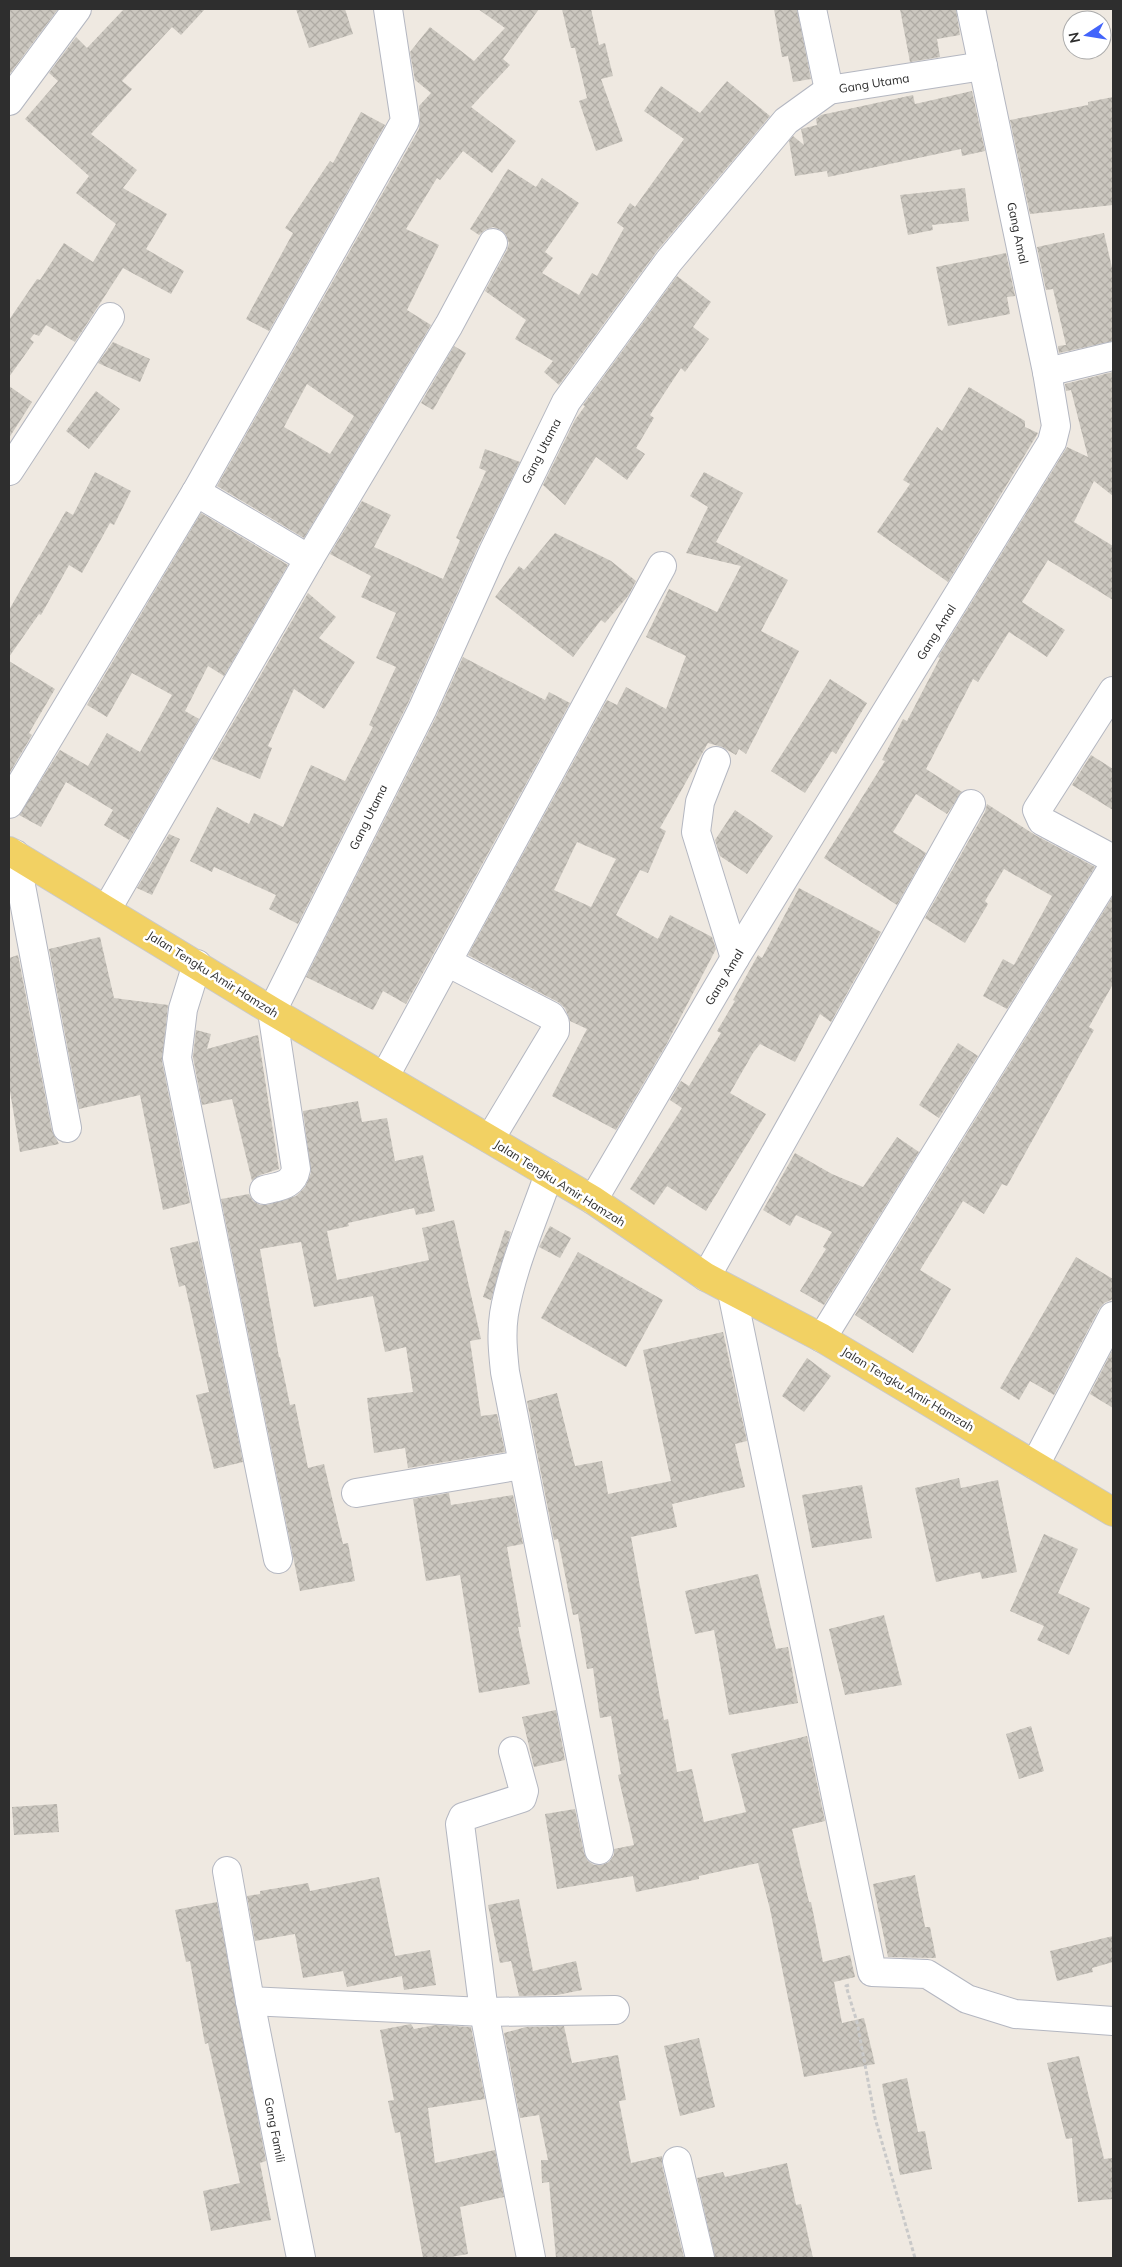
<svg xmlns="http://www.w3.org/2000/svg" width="1122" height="2267" viewBox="0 0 1122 2267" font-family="Mulish,sans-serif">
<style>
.building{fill:url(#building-cross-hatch);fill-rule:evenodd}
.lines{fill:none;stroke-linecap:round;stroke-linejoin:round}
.street-casing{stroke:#b4b7c1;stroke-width:30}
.primary-casing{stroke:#c9c9c9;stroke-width:30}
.path{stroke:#c9c9c9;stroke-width:3;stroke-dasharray:4 2.5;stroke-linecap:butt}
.street{stroke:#fff;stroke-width:28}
.primary{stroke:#f2d163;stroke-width:28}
.labels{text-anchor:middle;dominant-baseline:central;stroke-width:5;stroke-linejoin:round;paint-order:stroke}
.street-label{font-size:12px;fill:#2e2e2e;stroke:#fff}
</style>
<defs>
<pattern id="building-cross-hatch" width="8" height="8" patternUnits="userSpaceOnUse" patternTransform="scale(1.25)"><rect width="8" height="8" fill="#cbc7bf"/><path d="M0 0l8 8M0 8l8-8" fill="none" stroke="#afaba4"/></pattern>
</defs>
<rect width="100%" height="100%" fill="#efe9e1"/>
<g class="building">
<path d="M9 9H58L9 75Z"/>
<path d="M124 9H205L181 35 172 27 122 81 132 89 91 134 137 170 123 188 167 214 146 249 184 271 171 294 123 268 75 342 46 325 39 336 34 334 30 339 34 342 9 377V320L37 279 40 280 64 243 93 262 116 224 76 193 89 176 25 119 58 81 49 73 76 37 87 48Z"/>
<path d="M296 9H345L353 34 309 48Z"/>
<path d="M478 9H539L503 59 510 65 471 107 516 141 492 173 463 151 440 180 437 178 406 229 439 245 407 310 431 325 304 538 217 486 419 129 420 119 419 106 431 93 415 80 410 52 430 27 474 61 505 28ZM307 384 354 416 330 454 284 427Z"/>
<path d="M562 9H591L599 45 605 43 613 76 601 79 623 141 596 151 579 101 587 98 575 48H571Z"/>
<path d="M774 9H797L811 79 793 82 788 56 782 57Z"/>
<path d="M900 9H956L960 35 937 39 940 57 910 62Z"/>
<path d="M727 81 770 116 657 251 559 385 544 372 553 361 515 339 526 320 485 291 507 250 509 243 506 235 501 230 493 227 485 230 479 235 470 229 508 169 536 187 542 178 579 203 545 252 553 258 542 273 579 295 592 273 597 276 624 228 617 223 630 203 635 207 684 139 644 111 661 86 700 113Z"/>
<path d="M972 91 985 151 962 156 961 149 828 177 827 171 795 176 789 141 793 136 804 145 801 129 817 125 816 119 821 115 913 95 915 104Z"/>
<path d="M1113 97V205L1030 214 1010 120 1088 105V102Z"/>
<path d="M361 112 385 125 269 331 246 319 293 233 285 228 330 161 333 163Z"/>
<path d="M965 188 969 221 932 225 933 230 908 235 900 195Z"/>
<path d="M1104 233 1113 272V341L1059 353 1058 346 1066 345 1053 289 1046 290 1037 247Z"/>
<path d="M1006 253 1015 296 1007 297 1010 314 948 326 936 267Z"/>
<path d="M677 276 711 302 693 327 709 339 685 372 681 368 650 415 654 418 636 448 645 454 627 480 596 457 565 505 543 485 575 420 585 406 583 405Z"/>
<path d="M113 342 150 359 140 382 98 363Z"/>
<path d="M454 346 466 353 433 410 421 403Z"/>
<path d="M1113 372V496L1094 481 1074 522 1113 546V600L1048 560 1022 602 1065 630 1047 657 1009 632 978 682 973 679 926 769 962 792 947 814 916 794 893 832 926 853 897 905 824 858 885 761 882 760 903 719 907 721 940 658 938 657 1067 447 1088 457 1071 390 1066 391 1065 384Z"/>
<path d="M9 386 32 402 9 438Z"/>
<path d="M969 387 1025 421V427L1038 433 948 582 877 532 910 484 903 480 937 427 942 431Z"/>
<path d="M96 391 120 409 89 449 66 431Z"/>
<path d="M485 449 520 462 479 545 408 703 298 924 269 909 276 895 214 867 212 872 190 861 217 807 249 824 254 813 283 827 311 765 345 781 373 727 369 725 396 667 376 658 396 613 361 597 371 576 330 554 362 501 391 515 374 547 443 579 460 540 456 538 486 471 479 468Z"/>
<path d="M95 472 131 491 114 525 110 523 82 573 69 565 41 615 39 614 9 657V610L66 511 73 515Z"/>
<path d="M704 472 743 493 716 542 788 580 761 631 799 651 746 754 739 749 736 755 722 747 708 743 660 828 666 831 648 873 640 870 616 915 658 939 670 915 712 937 716 949 666 1045 616 1130 552 1096 587 1029 570 1021 565 1008 558 1002 468 955 607 700 617 705 626 687 666 709 686 656 646 637 669 589 717 612 741 566 686 553 708 507 690 496ZM577 842 616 859 591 907 554 890Z"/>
<path d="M201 513 288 565 224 676 208 666 185 711 199 719 129 840 104 825 113 810 66 782 41 827 19 815 60 750 88 766 107 733 140 752 172 695 132 673 107 717 87 705Z"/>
<path d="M555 533 611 561 636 581 628 596 605 623 601 620 573 657 495 597 519 566 524 570Z"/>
<path d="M308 593 336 617 319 638 355 662 324 709 294 689 268 746 272 748 260 779 212 759Z"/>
<path d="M463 657 545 700 549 692 570 703 406 1004 383 991 373 1010 306 977 436 717Z"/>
<path d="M9 661 55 689 29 733 32 735 9 774Z"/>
<path d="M830 679 867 703 836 754 832 751 805 793 771 771Z"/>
<path d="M1091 755 1113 769V810L1072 785Z"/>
<path d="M987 804 1035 835 1095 867 1007 1009 983 996 1003 959 1014 965 1052 896 1004 869 985 901 988 904 965 943 925 918 985 812Z"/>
<path d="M735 810 773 836 747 874 720 856 715 840Z"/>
<path d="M169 834 180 839 152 895 137 888Z"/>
<path d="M799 888 881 932 831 1022 820 1014 795 1062 760 1044 753 1053 730 1093 766 1114 706 1211 667 1186 654 1205 630 1189 682 1108 670 1100 681 1081 689 1086 721 1033 717 1031 735 1001 733 1000 758 955 762 958Z"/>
<path d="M1113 896V984L1089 1027 1094 1030 1007 1186 1002 1184 984 1214 963 1201 920 1270 951 1289 913 1353 855 1315Z"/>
<path d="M100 937 114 998 168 1005 162 1061 190 1203 163 1210 140 1095 79 1109 49 949Z"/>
<path d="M18 955 52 1131 59 1144 20 1152 9 1085V958Z"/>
<path d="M196 1030 211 1034 207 1049 258 1035 279 1169 260 1175 252 1181 232 1099 202 1105 193 1057Z"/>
<path d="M958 1043 978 1056 939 1118 919 1105Z"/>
<path d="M358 1101 362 1122 387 1118 395 1161 423 1155 435 1211 416 1215 414 1208 348 1223 349 1226 327 1231 337 1280 429 1260 422 1228 454 1220 481 1339 470 1341 481 1416 497 1414 505 1452 408 1468 405 1448 374 1453 367 1398 413 1392 406 1347 385 1352 373 1296 314 1307 301 1242 260 1249 279 1357H280L290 1405 295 1404 308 1468 324 1464 343 1544 348 1543 355 1581 300 1591 221 1199 249 1194 253 1201 260 1205H267L296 1196 305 1187 311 1173 303 1111Z"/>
<path d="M897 1137 919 1152 824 1305 800 1291 826 1249 823 1247 832 1232 796 1215 790 1226 763 1210 795 1153 832 1174 863 1187Z"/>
<path d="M550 1226 571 1238 560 1258 539 1247Z"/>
<path d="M505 1230 511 1232 491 1300 483 1297Z"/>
<path d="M198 1241 243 1462 214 1469 196 1395 209 1392 185 1285 179 1287 170 1248Z"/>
<path d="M578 1252 663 1300 626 1367 541 1318Z"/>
<path d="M1076 1257 1113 1279V1299L1104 1303 1099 1309 1054 1395 1030 1381 1019 1400 1000 1388Z"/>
<path d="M723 1332 747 1441 735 1444 745 1487 672 1504 677 1527 631 1537 664 1720 668 1719 677 1772 692 1769 704 1822 746 1812 731 1754 807 1736 825 1821 792 1829 809 1902H811L823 1962 850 1955 855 1977 834 1982 842 2023 864 2018 875 2064 804 2077 770 1909 758 1863 699 1876V1879L636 1892 633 1876 557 1889 545 1814 575 1809 584 1853 588 1861 594 1865H602L609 1862 614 1855V1849L634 1845 618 1775 621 1774 611 1716 600 1718 593 1668 587 1669 578 1614 573 1615 558 1539 554 1540 527 1401 557 1393 575 1466 602 1461 608 1494 671 1481 643 1350Z"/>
<path d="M1113 1349V1408L1090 1394Z"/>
<path d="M807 1358 831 1376 804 1412 782 1396Z"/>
<path d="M959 1478 961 1488 998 1480 1017 1572 982 1579 980 1572 936 1582 915 1488Z"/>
<path d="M862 1485 872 1538 812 1548 802 1495Z"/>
<path d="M449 1493 451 1505 513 1495 523 1544 507 1547 521 1627H518L530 1684 479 1693 460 1575 426 1581 413 1499Z"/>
<path d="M1044 1534 1078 1549 1058 1593 1090 1608 1069 1655 1037 1640 1044 1626 1010 1611Z"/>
<path d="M758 1574 776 1649 788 1647 798 1703 729 1715 714 1630 695 1634 685 1591Z"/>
<path d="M884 1615 902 1685 845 1695 829 1629Z"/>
<path d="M556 1710 565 1760 534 1767 522 1717Z"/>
<path d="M1031 1726 1044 1771 1019 1779 1006 1734Z"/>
<path d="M57 1804 59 1832 14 1835 12 1807Z"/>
<path d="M915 1875 925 1927H930L936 1958 888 1957 873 1884Z"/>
<path d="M379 1877 395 1956 430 1950 436 1985 404 1990 402 1976 347 1987 343 1971 303 1978 295 1934 255 1941 247 1896 260 1894V1891L308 1883 310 1891Z"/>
<path d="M519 1899 533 1971 576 1961 582 1990 557 1995 519 1996 511 1961 500 1963 488 1905Z"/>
<path d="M217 1902 266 2161 260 2163 271 2220 211 2231 203 2191 240 2183 208 2043 205 2044 190 1961 186 1962 175 1910Z"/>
<path d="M1113 1936V1962L1092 1968 1093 1972 1057 1981 1050 1951Z"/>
<path d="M411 2024 414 2029 436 2025 471 2027 485 2099 428 2108 435 2163 495 2150 504 2197 460 2207 468 2254 445 2258H423L400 2132 395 2133 388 2101 394 2100 380 2030Z"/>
<path d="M564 2026 572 2063 618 2055 626 2100 619 2101 631 2163 662 2156V2165L684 2258H556L549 2182 542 2183 541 2160H548L539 2115 520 2118 504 2033 526 2027Z"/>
<path d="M699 2038 715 2107 680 2116 664 2046Z"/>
<path d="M1079 2056 1104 2159 1113 2158V2199L1078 2202 1072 2138 1066 2139 1047 2063Z"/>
<path d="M907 2078 918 2132 925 2131 932 2169 900 2175 882 2084Z"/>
<path d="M787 2163 796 2205 801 2204 813 2258H715L697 2178 723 2172 725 2177Z"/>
</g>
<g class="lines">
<defs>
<g id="street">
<path d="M812 9 829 90"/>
<path d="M9 101 77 9"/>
<path d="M1047 372 1113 356"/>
<path d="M9 471 110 317"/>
<path d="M196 492 309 559"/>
<path d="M1113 691 1037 810 1042 821 1113 859"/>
<path d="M716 761 700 802 696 832 735 958"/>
<path d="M9 804 196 492 405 121 388 9"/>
<path d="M15 854 67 1128"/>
<path d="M107 909 309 559 449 325 493 243"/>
<path d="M447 962 551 1016 555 1023V1031L490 1139"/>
<path d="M197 964 183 1009 177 1058 278 1559"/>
<path d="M385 1076 662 566"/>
<path d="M549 1174C533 1220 512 1267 504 1314 501 1334 503 1353 505 1372L599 1850"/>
<path d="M264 1190C279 1186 293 1186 296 1169L272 1011 422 710 493 552 566 402 669 261 786 121 829 90 983 66"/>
<path d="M593 1200 735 958 1052 442 1056 426 1047 372 971 9"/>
<path d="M706 1277 971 804"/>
<path d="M732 1292 872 1972 927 1974 967 1999 1015 2014 1113 2021"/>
<path d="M822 1338 1113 867"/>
<path d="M1035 1465 1113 1316"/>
<path d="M356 1493 522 1465"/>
<path d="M513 1751 524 1791 522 1798 463 1817 460 1824 484 2012 531 2258"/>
<path d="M227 1871 250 2001 301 2258"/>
<path d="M250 2001 484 2012 615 2010"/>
<path d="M677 2161 700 2258"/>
</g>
<path id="primary" d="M9 851 272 1011 593 1200 706 1277 822 1338 1113 1512"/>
</defs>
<use href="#street" class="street-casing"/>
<use href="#primary" class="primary-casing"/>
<path class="path" d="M849 1985 846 1986 857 2022 875 2118 915 2258"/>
<use href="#street" class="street"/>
<use href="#primary" class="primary"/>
</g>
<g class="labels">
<g class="street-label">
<text transform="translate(874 83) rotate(-9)">Gang Utama</text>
<text transform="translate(1018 233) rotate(78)">Gang Amal</text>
<text transform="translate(541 451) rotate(-63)">Gang Utama</text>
<text transform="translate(936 632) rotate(-58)">Gang Amal</text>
<text transform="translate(368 817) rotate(-64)">Gang Utama</text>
<text transform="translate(213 974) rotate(32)">Jalan Tengku Amir Hamzah</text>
<text transform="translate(724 977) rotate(-59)">Gang Amal</text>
<text transform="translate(560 1183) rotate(32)">Jalan Tengku Amir Hamzah</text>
<text transform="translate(908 1389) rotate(31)">Jalan Tengku Amir Hamzah</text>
<text transform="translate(275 2130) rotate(79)">Gang Famili</text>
</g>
</g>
<rect width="1122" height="2267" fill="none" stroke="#2e2e2e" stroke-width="20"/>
<g transform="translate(1087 35) rotate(258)"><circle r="24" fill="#ffffff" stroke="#ababab"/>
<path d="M0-4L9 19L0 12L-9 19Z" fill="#4264fb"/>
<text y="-8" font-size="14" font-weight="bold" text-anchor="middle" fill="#2e2e2e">N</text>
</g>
</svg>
